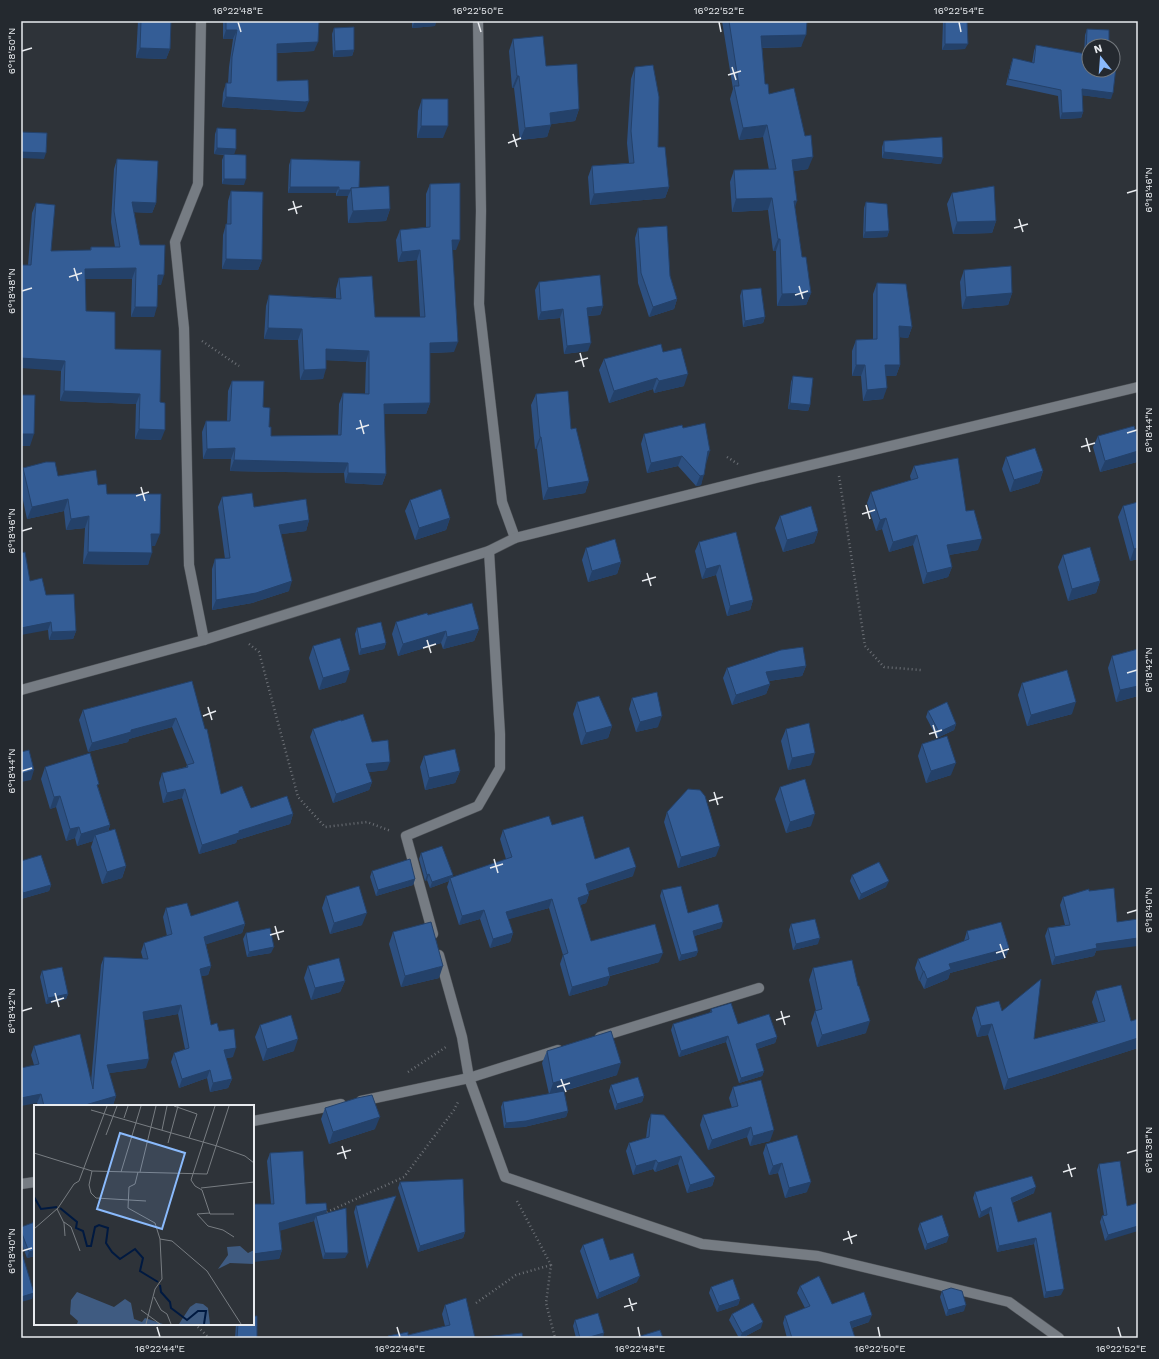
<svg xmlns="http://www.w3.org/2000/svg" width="1159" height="1359" viewBox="0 0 1159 1359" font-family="'Work Sans',sans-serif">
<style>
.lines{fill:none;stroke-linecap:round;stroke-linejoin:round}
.minor-casing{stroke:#4d5156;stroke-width:11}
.path{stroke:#6c7076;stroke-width:2.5;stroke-dasharray:1 3;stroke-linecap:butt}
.minor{stroke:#767c83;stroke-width:10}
.wall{fill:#2d5081}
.shaded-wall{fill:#244169}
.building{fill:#345d96;stroke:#244169}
.ticks{fill:none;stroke:#e8ebef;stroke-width:1.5}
.inset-river{fill:none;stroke:#001940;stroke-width:2}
.inset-road{fill:none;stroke:#787d82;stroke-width:1}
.view{fill:#8abafc;fill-opacity:0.15;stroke:#8abafc;stroke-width:2}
.inset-edge{fill:none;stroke:#e8ebef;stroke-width:2}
.neatline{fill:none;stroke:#e8ebef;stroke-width:1.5}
.ticks-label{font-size:10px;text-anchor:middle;fill:#e8ebef}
</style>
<rect width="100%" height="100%" fill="#2e3339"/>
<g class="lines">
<defs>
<g id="minor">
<path d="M201 21 198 184 175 242 184 328 189 565 204 640"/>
<path d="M478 21 481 211 479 304 502 502 515 538"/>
<path d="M21 690 204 640 489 551 515 538 760 477 1138 387"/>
<path d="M433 934 406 836 478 806 500 768V734L489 551"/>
<path d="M439 955 462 1037 469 1078 505 1177 702 1244 818 1256 1009 1302 1059 1338"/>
<path d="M600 1037 759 988"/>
<path d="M361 1101 469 1078 558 1050"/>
<path d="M253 1121 341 1104"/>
<path d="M21 1184 35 1182"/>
</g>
</defs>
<use href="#minor" class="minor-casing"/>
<g class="path">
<path d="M202 341 239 366"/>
<path d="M727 457 738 464"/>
<path d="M839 476 865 646 884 667 921 670"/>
<path d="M249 644 259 652 298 797 325 827 367 822 391 831"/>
<path d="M408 1072 446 1047"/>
<path d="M517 1201 551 1265 546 1303 555 1338"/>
<path d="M323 1214 404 1177 454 1110 458 1102"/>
<path d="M476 1303 516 1275 551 1265"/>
<path d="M195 1324 209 1338"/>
</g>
<use href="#minor" class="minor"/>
</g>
<g class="wall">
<path d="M138 21H171L170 49 166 59 136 58Z"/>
<path d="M223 21H319L314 51 277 53V81L305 111 301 112 222 107 223 93 226 83H228L229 67 233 39H223Z"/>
<path d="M412 21H436L435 26 412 28Z"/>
<path d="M722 21H807L801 47 762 48 765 84 769 94 808 169 794 171 795 208 802 257 811 293 806 305 777 306 776 251H773L768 210 732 212 730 182 734 170H769L763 137 739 140 730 99 733 89Z"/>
<path d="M943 21H967L965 49 942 50Z"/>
<path d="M334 28 354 50 352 56 333 57 332 34Z"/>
<path d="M1087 29 1089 46 1111 99 1082 95 1083 112 1081 118 1060 119 1058 96 1006 85 1011 64 1013 58 1032 63 1034 51 1036 45 1084 54 1085 35Z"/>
<path d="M513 39 546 66 579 109 575 121 551 124 547 137 520 140 514 88H512L509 51Z"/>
<path d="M635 67 658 147 669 187 665 198 590 205 588 177 592 166 629 163 627 143 631 79Z"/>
<path d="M422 99 443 138H417L418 111Z"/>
<path d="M217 128 234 154 244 185 222 184V160L224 155 214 154 215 134Z"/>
<path d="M884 141 941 164 882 158V147Z"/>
<path d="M117 159 156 203 152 213 134 212 140 245 161 285H158L154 317H131L132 279H85L86 311 115 349 160 402 161 440 135 439 136 404 60 401 61 371 28 265 32 213 36 203 51 251 90 250 91 247H115L111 222 114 169Z"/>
<path d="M291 159 359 188 390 209 386 221 348 223 347 200 348 196H336V193H288L289 165Z"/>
<path d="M430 184 456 250H452L454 352 430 353V403L426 414H384L386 474 382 485 345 483 344 473 230 471 231 459H203L202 432 206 421H227L228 391 232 381 263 407 271 436 338 435 339 404 343 393 365 394 366 362 326 360 323 379 300 380 298 340 264 339 266 306 269 295 336 298V289L339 278 375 317H420L417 260 398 262 396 240 400 230 426 227V194Z"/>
<path d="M231 191 262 260 258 270 222 269 223 235 226 224H227L228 201Z"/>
<path d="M952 193 996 221 992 233 953 234 947 204Z"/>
<path d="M866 202 889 231 887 237 863 238 864 208Z"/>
<path d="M638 228 670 276 677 299 674 309 649 317 638 283 635 238Z"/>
<path d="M964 270 1012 293 1008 305 962 309 960 282Z"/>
<path d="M539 282 603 306 600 315 588 316V351L564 354 560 318 538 320 535 290Z"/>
<path d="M877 283 912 327 908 338 900 337V365L896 376H886L883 399 863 401 861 376H852V351L856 340 873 339V294Z"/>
<path d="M742 290 765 317 763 323 743 327 740 296Z"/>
<path d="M663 352 684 386 654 393 653 389 609 403 599 370 604 359Z"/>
<path d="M793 376 810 405 808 411 788 409 791 382Z"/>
<path d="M536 394 571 429 589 481 585 493 543 500 537 449H535L531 405Z"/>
<path d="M683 428 707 461H706L701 485 696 486 678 466 647 473 641 444 644 434Z"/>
<path d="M1098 436 1138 438V460L1137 462 1100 472 1093 447Z"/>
<path d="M1006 457 1043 471 1039 483 1010 492 1002 469Z"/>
<path d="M914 466 966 511 978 550 949 555 952 567 948 577 923 584 913 545 889 552 882 529 876 531 867 503 871 492 911 480 910 476Z"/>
<path d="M23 468 58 476 107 494 155 546H152L148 565 83 564 85 528 66 530 64 511 27 519 21 491V473Z"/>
<path d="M222 497 254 507 309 520 306 531 281 534 289 591 252 603 212 610V569L215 559H225L218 507Z"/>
<path d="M410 500 450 518 446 530 415 540 405 511Z"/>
<path d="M1123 506 1138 559 1130 561 1118 517Z"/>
<path d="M780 516 818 531 814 543 783 552 775 528Z"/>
<path d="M699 542 753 600 750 610 727 616 716 575 702 579 695 551Z"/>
<path d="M586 548 621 562 617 574 588 582 582 560Z"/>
<path d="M1063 555 1100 581 1096 593 1068 601 1058 567Z"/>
<path d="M30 581 46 595 76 631 73 639 49 640 48 630Z"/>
<path d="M428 615 479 629 474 641 443 649 441 643 398 656 392 634 396 622Z"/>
<path d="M357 628 386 643 384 649 359 655 355 634Z"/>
<path d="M313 646 346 682 319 690 309 658Z"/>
<path d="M1138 649V696L1116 702 1108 668 1112 656Z"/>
<path d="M806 666 802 676 769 681 770 684 766 694 732 705 723 678 727 668Z"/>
<path d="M192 681 221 794 251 808 293 814 290 824 237 840 236 843 199 854 182 798 163 803 159 783 162 773 186 767 187 765 172 727 129 739 128 742 88 752 79 720 83 710Z"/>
<path d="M1022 683 1072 714 1027 726 1018 695Z"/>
<path d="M632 698 658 727 636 732 629 709Z"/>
<path d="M577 702 612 726 608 738 581 745 573 714Z"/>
<path d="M928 711 956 724 954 730 937 738 926 717Z"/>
<path d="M341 721 372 742 387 770 368 772 372 782 369 790 333 803 310 737 313 729Z"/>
<path d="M786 729 811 765 788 770 781 741Z"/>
<path d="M922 744 951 775 926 783 918 756Z"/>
<path d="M424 756 460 771 455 783 425 790 420 767Z"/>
<path d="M45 767 98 787 110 825 108 832 126 866 122 878 102 884 91 847 93 841 77 846 75 838 66 841 56 807 50 809 41 779Z"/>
<path d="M780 787 811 826 786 833 775 799Z"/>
<path d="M667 812 716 856 678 868 664 822Z"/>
<path d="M552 825 595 859 633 876 588 891 589 894 586 903 580 905 591 941 659 962 610 976 607 985 569 996 560 964 563 955 549 908 508 919 513 933 510 942 490 948 480 919 459 925 447 887 449 881 430 888 427 880 425 881 419 859 421 853 453 875 452 878 506 859 500 839 503 830Z"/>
<path d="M21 861 51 885 49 891 21 899Z"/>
<path d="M372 871 415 879 413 885 376 896 370 877Z"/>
<path d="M852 875 886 887 859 900 850 881Z"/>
<path d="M662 890 688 913 721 928 694 936 698 951 696 956 679 961 660 896Z"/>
<path d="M326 896 362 925 330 934 322 908Z"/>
<path d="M1063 897 1096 951 1094 956 1052 965 1045 936 1048 928 1065 925 1060 905Z"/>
<path d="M166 908 191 916 245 924 242 933 206 944 211 966 208 975 201 976 211 1025 219 1031 233 1057 226 1058 232 1079 228 1088 210 1092 207 1078 179 1088 171 1062 174 1053 185 1049 178 1014 144 1020 146 1068 109 1073 116 1096 113 1105 109 1106H38L37 1103 34 1065 31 1055 34 1046 91 1082 101 965 104 957 143 959 141 952 144 943 167 936 163 917Z"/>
<path d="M791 924 818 944 793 950 789 930Z"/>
<path d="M967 931 1009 948 1005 958 950 973 948 979 924 989 920 981H919L915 968 918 959 964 941Z"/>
<path d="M393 932 439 978 401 987 389 944Z"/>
<path d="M246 933 271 953 247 957 243 939Z"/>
<path d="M308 966 345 981 340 992 311 1000 304 978Z"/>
<path d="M813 968 866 1033 817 1047 811 1023 815 1011H816L809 980Z"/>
<path d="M42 971 68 994 66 999 46 1004 40 977Z"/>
<path d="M1096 991 1131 1021 1138 1019V1048L1047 1077 1004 1090 988 1035 977 1037 972 1018 976 1007 1002 1011 1034 1039 1098 1022 1092 1002Z"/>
<path d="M711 1009 738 1024 777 1037 775 1043 757 1049 764 1071 762 1076 739 1083 726 1042 679 1057 671 1030 673 1024 710 1013Z"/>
<path d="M260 1025 294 1051 263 1061 255 1037Z"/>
<path d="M547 1051 617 1075 561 1092 568 1111 566 1117 524 1127 504 1128 501 1107 503 1102 549 1094 542 1063Z"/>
<path d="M611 1085 644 1096 642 1102 615 1110 609 1091Z"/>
<path d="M733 1087 770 1141 750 1146 747 1137 708 1150 700 1125 703 1115 732 1108 729 1098Z"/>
<path d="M325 1108 375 1129 329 1144 321 1119Z"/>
<path d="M651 1114 715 1177 712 1186 687 1193 678 1164 655 1172 653 1169 633 1175 626 1151 629 1143 646 1138 648 1122Z"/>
<path d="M766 1144 807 1192 785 1198 778 1173 769 1175 763 1153Z"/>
<path d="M270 1153 306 1204 327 1210 326 1213 345 1258 323 1259 314 1221 280 1230 282 1250 279 1259 271 1204 267 1161Z"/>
<path d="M1099 1164 1127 1206 1105 1241 1100 1222 1102 1216 1104 1215 1097 1170Z"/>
<path d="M400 1182 465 1232 463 1238 418 1252 398 1188Z"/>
<path d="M975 1192 1034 1193 1012 1203 1018 1222 1051 1212 1061 1295 1044 1298 1034 1244 997 1252 989 1213 979 1218 973 1198Z"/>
<path d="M396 1196 367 1269 354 1212 356 1206Z"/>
<path d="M920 1223 947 1242 925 1250 918 1229Z"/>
<path d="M21 1227 35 1256 27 1258 21 1242Z"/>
<path d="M583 1245 610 1260 637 1282 597 1299 580 1251Z"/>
<path d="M800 1286 832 1304 869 1322 852 1328 855 1338H787L783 1323 785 1316 805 1308 797 1293Z"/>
<path d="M711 1287 740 1299 738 1305 717 1312 709 1293Z"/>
<path d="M942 1291 964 1311 946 1316 940 1297Z"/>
<path d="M445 1305 475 1338H523H387L388 1336 408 1335 445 1326 442 1314Z"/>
<path d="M732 1314 761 1328 742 1338H739L729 1320Z"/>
<path d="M575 1320 603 1338H576L573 1326Z"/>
<path d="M236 1324H253L257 1338H235Z"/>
</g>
<g class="shaded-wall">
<path d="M415 21H436L435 26 412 28Z"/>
<path d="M226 30H237L233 39H223Z"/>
<path d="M806 35 801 47 756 48 761 36Z"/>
<path d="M318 42 314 51 274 53 277 44Z"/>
<path d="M945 44H968L965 49 942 50Z"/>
<path d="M140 48 170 49 166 59 136 58Z"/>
<path d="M354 50 352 56 333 57 335 51Z"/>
<path d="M517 76H519L514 88H512Z"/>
<path d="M1082 89 1113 93 1111 99 1080 95Z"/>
<path d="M226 97 309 101 305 111 301 112 222 107Z"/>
<path d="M579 109 575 121 545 125 550 113Z"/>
<path d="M1083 112 1081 118 1060 119 1062 113Z"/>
<path d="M551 125 547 137 520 140 525 128Z"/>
<path d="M767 125 763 137 739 140 743 128Z"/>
<path d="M421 126H448L443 138H417Z"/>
<path d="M217 148 236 149 234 155 214 154Z"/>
<path d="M21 152 46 153 44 159 21 158Z"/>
<path d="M884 152 943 158 941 164 882 158Z"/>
<path d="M813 157 808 169 788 172 792 160Z"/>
<path d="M224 179H246L244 185 222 184Z"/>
<path d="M290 187H339L336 193H288Z"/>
<path d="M669 187 665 198 590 205 594 194Z"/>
<path d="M339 190H351L348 196H336Z"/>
<path d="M772 198 768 210 732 212 736 199Z"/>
<path d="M794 201H797L793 214Z"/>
<path d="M132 202 156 203 152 213 128 212Z"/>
<path d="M390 209 386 221 348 223 353 211Z"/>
<path d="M996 221 992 233 953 234 957 222Z"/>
<path d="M889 231 887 237 863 238 865 232Z"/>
<path d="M778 239H780L776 251H773Z"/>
<path d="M452 240H460L456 250H448Z"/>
<path d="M420 250 417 260 398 262 402 252Z"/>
<path d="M226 259 262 260 258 270 222 269Z"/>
<path d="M136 268 132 279H81L85 269Z"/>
<path d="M158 275H164L161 285H154Z"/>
<path d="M811 293 806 305 777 306 782 294Z"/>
<path d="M1012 293 1008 305 962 309 966 297Z"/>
<path d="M677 299 674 309 649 317 653 307Z"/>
<path d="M603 306 600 315 584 316 587 308Z"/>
<path d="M135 307H157L154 317H131Z"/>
<path d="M563 309 560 318 538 320 541 312Z"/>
<path d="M765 317 763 323 743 327 745 321Z"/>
<path d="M899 326 912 327 908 338 896 337Z"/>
<path d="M268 328 302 329 298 340 264 339Z"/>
<path d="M458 342 454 352 426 353 430 343Z"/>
<path d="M591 343 588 351 564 354 567 346Z"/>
<path d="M326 349 369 351 366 362 322 360Z"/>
<path d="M21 358 65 361 61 371 21 368Z"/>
<path d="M856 365H865L861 376H852Z"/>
<path d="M885 365H900L896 376H881Z"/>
<path d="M326 369 323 379 300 380 304 370Z"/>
<path d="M688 374 684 386 654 393 659 381Z"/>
<path d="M657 378 653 389 609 403 614 391Z"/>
<path d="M887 388 883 399 863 401 867 390Z"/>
<path d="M64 391 140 394 136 404 60 401Z"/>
<path d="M430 403 426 414H380L384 404Z"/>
<path d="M790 403 810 405 808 411 788 409Z"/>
<path d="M139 429 165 430 161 440 135 439Z"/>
<path d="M21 434H34L30 446H21Z"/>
<path d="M540 437H541L537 449H535Z"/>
<path d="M235 448 231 459H203L207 449Z"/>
<path d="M708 451H710L707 461H704Z"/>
<path d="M1138 451V460L1137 462 1100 472 1105 461Z"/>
<path d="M682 456 678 466 647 473 651 463Z"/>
<path d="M234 460 348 463 344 473 230 471Z"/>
<path d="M1043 471 1039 483 1010 492 1014 480Z"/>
<path d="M348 473 386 474 382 485 345 483Z"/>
<path d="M704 475 701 485 696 486 700 476Z"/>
<path d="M589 481 585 493 543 500 548 488Z"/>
<path d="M68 499 64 511 27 519 32 507Z"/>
<path d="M89 516 85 528 66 530 71 519Z"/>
<path d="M450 518 446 530 415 540 419 528Z"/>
<path d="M886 518 882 529 876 531 880 520Z"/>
<path d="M309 520 306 531 275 535 279 525Z"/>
<path d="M818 531 814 543 783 552 787 540Z"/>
<path d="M151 534H160L155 546H147Z"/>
<path d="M917 535 913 545 889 552 893 542Z"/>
<path d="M982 539 978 550 943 556 947 545Z"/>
<path d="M1138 548V559L1130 561 1134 549Z"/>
<path d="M88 552 152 553 148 565 83 564Z"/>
<path d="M621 562 617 574 588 582 592 571Z"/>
<path d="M720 565 716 575 702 579 706 569Z"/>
<path d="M952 567 948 577 923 584 927 573Z"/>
<path d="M292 581 289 591 252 603 212 610 216 600Z"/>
<path d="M1100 581 1096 593 1068 601 1072 589Z"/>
<path d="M753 600 750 610 727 616 730 606Z"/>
<path d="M51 622 48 630 21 635V628Z"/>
<path d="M479 629 474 641 443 649 447 637Z"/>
<path d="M76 631 73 639 49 640 52 632Z"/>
<path d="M446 631 441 643 398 656 403 644Z"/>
<path d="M386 643 384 649 359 655 361 649Z"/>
<path d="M806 666 802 676 762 682 766 672Z"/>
<path d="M350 670 346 682 319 690 323 678Z"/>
<path d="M770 684 766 694 732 705 736 695Z"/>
<path d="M1138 686V696L1116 702 1120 690Z"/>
<path d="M1076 702 1072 714 1027 726 1031 715Z"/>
<path d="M662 716 658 727 636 732 640 722Z"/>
<path d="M176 718 172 727 129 739 128 742 88 752 92 743 131 730Z"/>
<path d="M956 724 954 730 937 738 939 732Z"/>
<path d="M612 726 608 738 581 745 586 733Z"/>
<path d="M815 753 811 765 788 770 792 758Z"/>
<path d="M390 762 387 770 363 773 366 764Z"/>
<path d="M956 763 951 775 926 783 931 771Z"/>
<path d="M34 770 31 780 21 782V774Z"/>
<path d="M460 771 455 783 425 790 429 778Z"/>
<path d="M372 782 369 790 333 803 336 794Z"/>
<path d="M185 789 182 798 163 803 167 793Z"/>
<path d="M60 796 56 807 50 809 54 797Z"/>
<path d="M293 814 290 824 237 840 236 843 199 854 202 845 239 831Z"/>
<path d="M815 814 811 826 786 833 790 822Z"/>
<path d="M110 825 106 837 95 835 93 841 77 846 81 834Z"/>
<path d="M79 827 75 838 66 841 70 829Z"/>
<path d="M720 846 716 856 678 868 681 857Z"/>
<path d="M126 866 122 878 102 884 107 872Z"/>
<path d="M636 867 633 876 582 893 586 884Z"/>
<path d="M429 874 427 880 425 881 427 875Z"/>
<path d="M453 875 451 880 450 878 449 881 430 888 432 882Z"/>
<path d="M415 879 413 885 376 896 378 890Z"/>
<path d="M889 881 886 887 859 900 861 894Z"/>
<path d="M51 885 49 891 21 899 23 893Z"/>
<path d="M589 894 586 903 575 907 578 898Z"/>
<path d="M552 899 549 908 503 921 506 912Z"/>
<path d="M484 910 480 919 459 925 462 916Z"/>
<path d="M367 913 362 925 330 934 334 923Z"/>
<path d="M723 922 721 928 691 937 693 931Z"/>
<path d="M245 924 242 933 201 946 204 937Z"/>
<path d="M513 933 510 942 490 948 493 939Z"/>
<path d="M820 938 818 944 793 950 796 944Z"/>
<path d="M1138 938V946L1096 951 1094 956 1052 965 1055 957 1096 944Z"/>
<path d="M274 947 271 953 247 957 249 952Z"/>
<path d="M1009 948 1005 958 950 973 948 979 924 989 927 979 949 964Z"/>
<path d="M698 951 696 956 679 961 681 955Z"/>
<path d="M663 953 659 962 605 977 608 968Z"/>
<path d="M211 966 208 975 197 977 200 969Z"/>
<path d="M443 966 439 978 401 987 405 976Z"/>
<path d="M923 971H924L920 981H919Z"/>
<path d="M610 976 607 985 569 996 572 987Z"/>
<path d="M345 981 340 992 311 1000 315 988Z"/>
<path d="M68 994 66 999 46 1004 48 998Z"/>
<path d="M181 1005 178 1014 140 1021 143 1012Z"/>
<path d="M870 1021 866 1033 817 1047 822 1035Z"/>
<path d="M992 1024 988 1035 977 1037 981 1026Z"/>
<path d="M728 1036 726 1042 679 1057 681 1051Z"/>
<path d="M777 1037 775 1043 754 1050 756 1044Z"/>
<path d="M1138 1038V1048L1047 1077 1004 1090 1008 1079Z"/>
<path d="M298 1039 294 1051 263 1061 267 1049Z"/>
<path d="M236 1048 233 1057 221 1059 224 1050Z"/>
<path d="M149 1059 146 1068 104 1074 107 1065Z"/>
<path d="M621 1063 617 1075 549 1095 553 1083Z"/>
<path d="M210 1070 207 1078 179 1088 182 1079Z"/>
<path d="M764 1071 762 1076 739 1083 741 1078Z"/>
<path d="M232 1079 228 1088 210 1092 213 1083Z"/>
<path d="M41 1094 37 1103 21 1106V1098Z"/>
<path d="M116 1096 113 1105 109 1106H82Z"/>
<path d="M644 1096 642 1102 615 1110 617 1104Z"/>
<path d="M568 1111 566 1117 524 1127 504 1128 506 1123Z"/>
<path d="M380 1117 375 1129 329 1144 333 1132Z"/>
<path d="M751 1127 747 1137 708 1150 712 1140Z"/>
<path d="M774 1130 770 1141 750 1146 753 1136Z"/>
<path d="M681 1156 678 1164 655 1172 658 1163Z"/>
<path d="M656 1160 653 1169 633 1175 636 1166Z"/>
<path d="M782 1163 778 1173 769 1175 773 1166Z"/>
<path d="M715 1177 712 1186 687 1193 690 1185Z"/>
<path d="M811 1182 807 1192 785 1198 789 1188Z"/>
<path d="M1036 1187 1034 1193 1009 1204 1011 1198Z"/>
<path d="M991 1207 989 1213 979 1218 981 1212Z"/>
<path d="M327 1210 324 1218 316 1216 314 1221 276 1232 279 1223Z"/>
<path d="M1138 1226V1231L1105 1241 1108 1235Z"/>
<path d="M465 1232 463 1238 418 1252 420 1246Z"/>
<path d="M949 1236 947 1242 925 1250 927 1244Z"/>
<path d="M1036 1238 1034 1244 997 1252 999 1246Z"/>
<path d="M35 1250V1256L27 1258 29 1252Z"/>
<path d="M282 1250 279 1259 253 1262V1254Z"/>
<path d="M325 1253H348L345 1258 323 1259Z"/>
<path d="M640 1276 637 1282 597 1299 599 1293Z"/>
<path d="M1064 1289 1061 1295 1044 1298 1046 1292Z"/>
<path d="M34 1293 32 1299 21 1302V1297Z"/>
<path d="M740 1299 738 1305 717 1312 719 1306Z"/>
<path d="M966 1305 964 1311 946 1316 948 1310Z"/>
<path d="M872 1315 869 1322 848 1329 850 1322Z"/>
<path d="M763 1322 761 1328 742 1338H740L742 1333Z"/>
<path d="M604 1333 603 1338H586Z"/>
</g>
<g class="building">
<path d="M141 21H171L170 49 140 48Z"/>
<path d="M226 21H319L318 42 277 44V81L308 80 309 101 305 102 226 97V83H231L232 57 237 30H226Z"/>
<path d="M729 21H807L806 35 761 36 765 84H768L769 94 794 88 805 136 811 135 813 157 792 160 797 201H794L802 257H806L811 293 782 294 780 239H778L772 198 736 199 734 170 776 169 767 125 743 128 734 86H739Z"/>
<path d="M945 21H967L968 44H945Z"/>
<path d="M354 27V50L335 51 334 28Z"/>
<path d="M1087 29 1109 30V46H1089V70H1113V66L1116 67 1113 93 1082 89 1083 112 1062 113 1061 90 1008 79 1013 58 1034 63 1036 45 1086 54Z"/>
<path d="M543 36 546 66 577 64 579 109 550 113 551 125 525 128 519 76H517L513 39Z"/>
<path d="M653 65 659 97 658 147H665L669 187 594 194 592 166 634 163 631 131 635 67Z"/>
<path d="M422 99H448V126H421Z"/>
<path d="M217 128 236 129V149L217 148Z"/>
<path d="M21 132 47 133 46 153 21 152Z"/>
<path d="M942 137 943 158 884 152V141Z"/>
<path d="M224 154 246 155V179H224Z"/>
<path d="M117 159 158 161 156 203 132 202 140 245H165L164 275H158L157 307H135L136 268 85 269 86 311 115 312V349L161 350 160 402 165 403V430L139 429 140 394 64 391 65 361 21 358V265H31L36 203 55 205 51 251 91 250V247H120L114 211Z"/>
<path d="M291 159 360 161 359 188H351V190H339V187H290Z"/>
<path d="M460 183V240H452L458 342 430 343V403L384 404 386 474 348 473V463L234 460 235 448 207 449 206 421H230L232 381H264L263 407 270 408 269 427H271V436L341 435 343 393 369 394V351L326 349V369L304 370 302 329 268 328 269 295 341 299 339 278 372 276 375 317H425L420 250 402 252 400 230 430 227V184Z"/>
<path d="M389 186 390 209 353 211 351 188Z"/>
<path d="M994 186 996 221 957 222 952 193Z"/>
<path d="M231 191 263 192 262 260 226 259V224H231Z"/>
<path d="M866 202 887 204 889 231 865 232Z"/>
<path d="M667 226 670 276 677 299 653 307 641 273 638 228Z"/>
<path d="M1011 266 1012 293 966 297 964 270Z"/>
<path d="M600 275 603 306 587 308 591 343 567 346 563 309 541 312 539 282Z"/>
<path d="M877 283 906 284 912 327 899 326 900 365H885L887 388 867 390 865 365H856V340L877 339Z"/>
<path d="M761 288 765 317 745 321 742 290Z"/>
<path d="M661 344 663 352 681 348 688 374 659 381 657 378 614 391 604 359Z"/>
<path d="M793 376 813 378 810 405 790 403Z"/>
<path d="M568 391 571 429 576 428 589 481 548 488 541 437H540L536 394Z"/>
<path d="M21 395H35L34 434H21Z"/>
<path d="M705 423 710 451H708L704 475 700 476 682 456 651 463 644 434 682 425 683 428Z"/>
<path d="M1134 426 1138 438V451L1105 461 1098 436Z"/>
<path d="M1035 448 1043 471 1014 480 1006 457Z"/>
<path d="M958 458 966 511 974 510 982 539 947 545 952 567 927 573 917 535 893 542 886 518 880 520 871 492 918 478 914 466Z"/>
<path d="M46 462H55L58 476 96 470 98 485 106 484 107 494H161L160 534H151L152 553 88 552 89 516 71 519 68 499 32 507 23 468Z"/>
<path d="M441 489 450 518 419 528 410 500Z"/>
<path d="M252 493 254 507 306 499 309 520 279 525 292 581 256 593 216 600 215 559 230 558 222 497Z"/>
<path d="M1138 502V548L1134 549 1123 506Z"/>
<path d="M811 506 818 531 787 540 780 516Z"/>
<path d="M736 532 753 600 730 606 720 565 706 569 699 542Z"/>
<path d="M615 539 621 562 592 571 586 548Z"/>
<path d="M1090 547 1100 581 1072 589 1063 555Z"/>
<path d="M25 552 30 581 42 578 46 595 74 594 76 631 52 632 51 622 21 628V553Z"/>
<path d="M472 603 479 629 447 637 446 631 403 644 396 622 427 613 428 615Z"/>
<path d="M381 622 386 643 361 649 357 628Z"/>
<path d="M340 638 350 670 323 678 313 646Z"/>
<path d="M803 647 806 666 766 672 770 684 736 695 727 668 781 650Z"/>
<path d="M1138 649V686L1120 690 1112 656Z"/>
<path d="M1067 670 1076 702 1031 715 1022 683Z"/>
<path d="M192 681 205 729H207L221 794 242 786 251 808 287 796 293 814 239 831V833L202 845 185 789 167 793 162 773 188 767 187 765 194 763 176 718 131 730V732L92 743 83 710Z"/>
<path d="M657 692 662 716 640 722 632 698Z"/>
<path d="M599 696 612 726 586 733 577 702Z"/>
<path d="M947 702 956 724 939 732 928 711Z"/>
<path d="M363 714 372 742 388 740 390 762 366 764 372 782 336 794 313 729 341 720V721Z"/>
<path d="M809 723 815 753 792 758 786 729Z"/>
<path d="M947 736 956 763 931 771 922 744Z"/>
<path d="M455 749 460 771 429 778 424 756Z"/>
<path d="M29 750 34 770 21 774V752Z"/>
<path d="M90 753 99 784 97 785 110 825 81 834 79 827 70 829 60 796 54 797 45 767Z"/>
<path d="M805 779 815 814 790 822 780 787Z"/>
<path d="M688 789 700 790 705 796 720 846 681 857 667 812Z"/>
<path d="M549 816 552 825 583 816 595 859 629 847 636 867 586 884 589 894 578 898 591 941 655 924 663 953 608 968 610 976 572 987 563 955 568 953 552 899 506 912 513 933 493 939 484 910 462 916 450 878 512 857 503 830Z"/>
<path d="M115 829 126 866 107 872 95 835Z"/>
<path d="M442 846 453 875 432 882 429 874 427 875 421 853Z"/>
<path d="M41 855 51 885 23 893 21 885V861Z"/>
<path d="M410 859 415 879 378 890 372 871Z"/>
<path d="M879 862 889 881 861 894 852 875Z"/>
<path d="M359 886 367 913 334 923 326 896Z"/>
<path d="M681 886 688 913 718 904 723 922 693 931 698 951 681 955 662 890Z"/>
<path d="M1114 888 1117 922 1138 919V938L1096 944 1097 948 1055 957 1048 928 1070 925 1063 897 1089 889V891Z"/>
<path d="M238 901 245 924 204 937 211 966 200 969 211 1025 217 1023 219 1031 234 1029 236 1048 224 1050 232 1079 213 1083 210 1070 182 1079 174 1053 189 1048 181 1005 143 1012 149 1059 107 1065 116 1096 82 1106H44L41 1094 21 1098V1068L39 1064 34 1046 80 1034 93 1089 104 957 148 959 144 943 172 934 166 908 187 903 191 916Z"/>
<path d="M815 919 820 938 796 944 791 924Z"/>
<path d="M431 922 443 966 405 976 393 932Z"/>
<path d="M1001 922 1009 948 949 964 951 969 927 979 924 971H923L918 959 969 939 967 931Z"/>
<path d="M270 928 274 947 249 952 246 933Z"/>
<path d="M339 958 345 981 315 988 308 966Z"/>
<path d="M852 960 858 986H859L870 1021 822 1035 815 1011 822 1009 813 968Z"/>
<path d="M62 967 68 994 48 998 42 971Z"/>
<path d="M1041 979 1034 1039 1105 1021 1096 991 1121 985 1131 1021 1138 1019V1038L1051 1066 1008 1079 992 1024 981 1026 976 1007 999 1001 1002 1011Z"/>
<path d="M731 1003 738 1024 769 1014 777 1037 756 1044 764 1071 741 1078 728 1036 681 1051 673 1024 712 1012 711 1009Z"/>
<path d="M291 1015 298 1039 267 1049 260 1025Z"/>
<path d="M611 1031 621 1063 553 1083 547 1051Z"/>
<path d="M638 1077 644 1096 617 1104 611 1085Z"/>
<path d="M761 1080 774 1130 753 1136 751 1127 712 1140 703 1115 738 1106 733 1087Z"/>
<path d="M564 1091 568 1111 526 1121 506 1123 503 1102Z"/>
<path d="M372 1095 380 1117 333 1132 325 1108 357 1098Z"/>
<path d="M651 1114 664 1115 715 1177 690 1185 681 1156 658 1163 656 1160 636 1166 629 1143 649 1137Z"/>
<path d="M797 1135 811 1182 789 1188 782 1163 773 1166 766 1144Z"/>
<path d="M303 1151 306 1204 326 1203 327 1210 279 1223 282 1250 253 1254V1204H274L270 1153Z"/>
<path d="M1120 1161 1127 1206 1138 1203V1226L1108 1235 1102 1216 1107 1215 1099 1164Z"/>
<path d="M1032 1176 1036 1187 1011 1198 1018 1222 1051 1212 1064 1289 1046 1292 1036 1238 999 1246 991 1207 981 1212 975 1192Z"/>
<path d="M463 1179 465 1232 420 1246 400 1182Z"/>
<path d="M396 1196 369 1264 356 1206Z"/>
<path d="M346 1208 348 1253H325L316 1216Z"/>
<path d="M942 1215 949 1236 927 1244 920 1223Z"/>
<path d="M35 1222V1250L29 1252 21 1231V1227Z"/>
<path d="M603 1238 610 1260 633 1253 640 1276 599 1293 583 1245Z"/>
<path d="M21 1250 34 1293 21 1297Z"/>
<path d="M819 1276 832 1304 864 1292 872 1315 850 1322 855 1338H792L785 1316 810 1306 800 1286Z"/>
<path d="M733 1279 740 1299 719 1306 711 1287Z"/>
<path d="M951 1288 962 1291 966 1305 948 1310 942 1291Z"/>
<path d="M466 1298 475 1338 522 1333 523 1338H389L388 1336 408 1332V1335L450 1325 445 1305Z"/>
<path d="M753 1303 763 1322 742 1333 732 1314Z"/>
<path d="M598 1313 604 1333 586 1338H580L575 1320Z"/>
<path d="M253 1316H257V1338H237L238 1324H253Z"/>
<path d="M660 1330 663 1338H634Z"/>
</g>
<path class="ticks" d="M238 22 241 32M478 22 481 32M719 22 721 32M959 22 961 32M22 51 32 48M732 67 736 80M728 75 741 71M513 134 517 147M508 143 521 138M1127 193 1137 190M293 201 297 214M288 210 302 206M1019 219 1023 232M1014 228 1028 224M74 268 78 281M69 277 82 273M799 286 803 299M22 291 32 288M795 295 808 291M580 353 584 367M575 362 588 358M360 420 364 434M356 429 369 425M1127 433 1137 430M1086 438 1090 452M1081 447 1095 443M141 487 145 501M136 496 149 492M866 505 870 519M862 514 875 510M22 531 32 528M647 573 651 586M642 581 656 577M427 640 431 653M423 648 436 644M1127 673 1137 670M208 707 212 720M203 716 216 711M933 725 937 738M929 734 942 730M22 771 32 768M714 792 718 805M709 801 723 797M494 859 498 873M490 868 503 864M1127 913 1137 910M275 926 279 940M270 935 284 931M1000 944 1005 958M996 953 1009 949M55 993 59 1007M51 1002 64 998M22 1011 32 1008M781 1011 785 1025M776 1020 790 1016M561 1079 566 1092M557 1087 570 1083M342 1146 346 1159M1127 1153 1137 1150M337 1154 351 1150M1068 1164 1072 1177M1063 1172 1076 1168M848 1231 852 1244M843 1240 857 1235M22 1251 32 1248M629 1298 633 1311M624 1307 637 1303M157 1327 160 1337M397 1327 400 1337M638 1327 640 1337M878 1327 880 1337M1118 1327 1121 1337"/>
<g transform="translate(34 1105)">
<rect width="220" height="220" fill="#2e3339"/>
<path d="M206 141 214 148 220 145V159L196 158 184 164 194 150 193 142ZM43 187 80 202 91 194 97 198 100 214 108 217 111 213 129 219H43L44 216 36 209 37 195ZM162 198 169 199 174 203 176 219H145L156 202Z" fill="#3f5b81"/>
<path class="inset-river" d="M0 92 7 104 23 102M26 103 43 117 42 123 49 126 53 141H57L61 122 65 120 74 123 72 138 78 147 86 154 101 144 109 153 106 166 124 177M126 180 127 187 136 197 137 203 153 215 164 206H172L170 219"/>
<path class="inset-road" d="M140 1 163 9 155 33M181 1 157 75 161 81 168 85 176 109H200M57 5 183 41 211 51 220 58M90 13 94 1M128 25 133 1M72 30 83 1M134 38 144 1M0 48 58 66 173 69 195 1M58 66 55 80 57 88 62 93 112 96M87 67 107 1M104 67 101 79 95 82 94 103 121 118 126 134 138 136 173 166 207 219M106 67 122 1M167 83 220 77M23 104 30 118 31 131M176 108 163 109 174 121 189 125 200 132M30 117 37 122 46 146M0 124 24 103 40 79 45 76 73 1M120 192 127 205 133 209 137 219M107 205 126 219M112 219 121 184 128 174 126 134"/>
<path class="view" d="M86 28 151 48 128 124 63 104Z"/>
<rect width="220" height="220" class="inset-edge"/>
</g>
<rect width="1159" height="1359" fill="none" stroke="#24292f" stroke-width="44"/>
<g transform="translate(1101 58) rotate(343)"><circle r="19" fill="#24292f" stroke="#72777c"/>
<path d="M0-3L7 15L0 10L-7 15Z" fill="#8abafc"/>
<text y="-6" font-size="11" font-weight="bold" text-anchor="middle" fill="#e8ebef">N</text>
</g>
<rect x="22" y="22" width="1115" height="1315" class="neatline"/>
<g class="ticks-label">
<text x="238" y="14">16°22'48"E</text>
<text x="478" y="14">16°22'50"E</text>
<text x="719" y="14">16°22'52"E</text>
<text x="959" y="14">16°22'54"E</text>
<text transform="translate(11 51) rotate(-90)" y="4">6°18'50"N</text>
<text transform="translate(1148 190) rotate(-90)" y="4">6°18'46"N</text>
<text transform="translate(11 291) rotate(-90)" y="4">6°18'48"N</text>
<text transform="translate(1148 430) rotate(-90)" y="4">6°18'44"N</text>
<text transform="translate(11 531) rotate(-90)" y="4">6°18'46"N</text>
<text transform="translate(1148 670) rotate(-90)" y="4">6°18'42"N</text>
<text transform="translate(11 771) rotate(-90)" y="4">6°18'44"N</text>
<text transform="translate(1148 910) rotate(-90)" y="4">6°18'40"N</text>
<text transform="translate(11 1011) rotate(-90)" y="4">6°18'42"N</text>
<text transform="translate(1148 1150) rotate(-90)" y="4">6°18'38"N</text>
<text transform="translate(11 1251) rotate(-90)" y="4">6°18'40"N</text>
<text x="160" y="1352">16°22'44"E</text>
<text x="400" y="1352">16°22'46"E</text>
<text x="640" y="1352">16°22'48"E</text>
<text x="880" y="1352">16°22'50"E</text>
<text x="1121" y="1352">16°22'52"E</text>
</g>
</svg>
